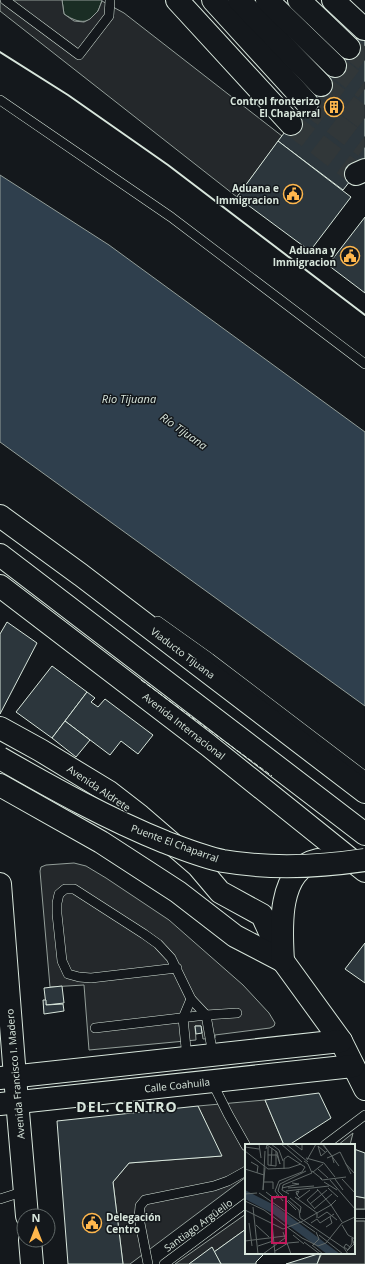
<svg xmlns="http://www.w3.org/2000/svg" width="365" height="1264" viewBox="0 0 365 1264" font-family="'Open Sans',sans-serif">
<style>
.green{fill:#1a2d24;stroke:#939e99}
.parking{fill:#24282b;stroke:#939e99}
.water{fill:#2f3f4d;stroke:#939e99}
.building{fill:#2c363c;stroke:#d8e6dc}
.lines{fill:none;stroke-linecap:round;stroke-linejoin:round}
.motorway-tunnel{stroke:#313739;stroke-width:22;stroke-dasharray:22 11;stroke-linecap:butt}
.service-casing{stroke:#d8e6dc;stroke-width:10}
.tertiary-casing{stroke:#d8e6dc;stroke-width:24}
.secondary-casing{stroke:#d8e6dc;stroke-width:24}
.trunk-casing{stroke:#d8e6dc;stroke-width:24}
.motorway-casing{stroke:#d8e6dc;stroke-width:24}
.service{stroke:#14181c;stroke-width:9}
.tertiary{stroke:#14181c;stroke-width:22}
.secondary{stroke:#14181c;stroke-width:22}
.trunk{stroke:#14181c;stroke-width:22}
.motorway{stroke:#14181c;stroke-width:22}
.secondary-bridge-casing{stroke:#d8e6dc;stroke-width:24;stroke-linecap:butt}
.secondary-bridge{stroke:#14181c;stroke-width:22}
.fence{stroke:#d8e6dc;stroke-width:1;stroke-dasharray:5 2;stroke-linecap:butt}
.wall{stroke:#d8e6dc;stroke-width:2}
.labels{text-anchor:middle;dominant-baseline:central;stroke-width:3;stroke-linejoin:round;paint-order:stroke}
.poi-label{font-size:10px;font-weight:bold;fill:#d8e6dc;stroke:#14181c;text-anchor:end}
.street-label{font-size:10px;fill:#d8e6dc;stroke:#14181c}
.water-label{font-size:11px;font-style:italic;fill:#d8e6dc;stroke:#14181c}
.district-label{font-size:14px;font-weight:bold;letter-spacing:1px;fill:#d8e6dc;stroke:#14181c}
.inset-road{fill:none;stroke:#626a69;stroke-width:1}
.view{fill:#c2185b;fill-opacity:0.15;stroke:#c2185b;stroke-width:2}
.inset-edge{fill:none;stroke:#d8e6dc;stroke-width:2}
</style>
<rect width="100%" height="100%" fill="#14181c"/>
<path class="green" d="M62 0H102C96 23 83 27 64 14Z"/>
<g class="parking">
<path d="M0 0H62L64 14 74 21 84 22 90 19 98 11 102 1 124 13 282 136 237 197 0 11Z"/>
<path d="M74 863 86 866 106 878 169 920 243 985 269 1013 275 1023 274 1026 270 1028 215 1035V1038L203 1039 201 1026H195L196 1040 89 1050 84 985 50 987 40 871 41 867 46 865Z"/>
<path d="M265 1100 284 1145H246V1177L130 1264H123L113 1182 129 1163 221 1156 198 1106Z"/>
<path d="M353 1133 350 1145H338Z"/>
<path d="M354 1196 365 1198V1209H354Z"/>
<path d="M246 1214V1229L214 1252 212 1248 189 1264H175Z"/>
<path d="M354 1221H365V1264H317L322 1253H354Z"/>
</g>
<path class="water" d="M0 175 109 245 365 432V706L0 442Z"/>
<g class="building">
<path d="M365 27V162L343 190 278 141Z"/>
<path d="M278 141 351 197 310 251 237 197Z"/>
<path d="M365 217V293L328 265Z"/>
<path d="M7 622 37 643 0 714V634Z"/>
<path d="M52 666 87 692 52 738 16 712Z"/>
<path d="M87 692 95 698 91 702 98 707 105 699 153 735 138 754 121 741 110 755 65 721Z"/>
<path d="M65 721 90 740 76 757 52 738Z"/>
<path d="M365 943V983L345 969Z"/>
<path d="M62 986 64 1003 46 1005 44 988Z"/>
<path d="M43 1000H46V1005L63 1004 64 1011 44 1014Z"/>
<path d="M195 1026H201L202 1033 196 1034Z"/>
<path d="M319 1093 331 1118 289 1145H284L265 1100Z"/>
<path d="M198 1106 222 1156 129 1163 113 1182 123 1264H68L57 1121Z"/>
<path d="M354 1149 365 1153V1198L354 1196Z"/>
<path d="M246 1229V1253H265L256 1262V1264H221L214 1252Z"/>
<path d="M212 1247 221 1264H189Z"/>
<path d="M321 1253 317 1264H286Z"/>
</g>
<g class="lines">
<g class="motorway-tunnel">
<path d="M349 48 365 60"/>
<path d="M335 66 365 89"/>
<path d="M321 85 365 119"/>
<path d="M307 103 365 147"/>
<path d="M291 124 356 174"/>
</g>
<defs>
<g id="service">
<path d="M5 0 79 55 109 16 110 0"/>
<path d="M0 100 171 217 365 364"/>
<path d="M158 621 210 658 365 776"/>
<path d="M177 968 91 978 79 977 68 974 62 961 57 914V903L59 894 65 889H74L144 934 158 944 171 958 191 999 206 1015 213 1055"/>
<path d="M95 1028 206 1015 237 1013"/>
<path d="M187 1058 183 1018 191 999"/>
<path d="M212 1082 228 1114 246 1146"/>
<path d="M325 1145 365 1115"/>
<path d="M0 1199 25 1191"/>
<path d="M354 1214H365"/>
<path d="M148 1264 139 1218 140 1206 145 1200 214 1186 228 1181 246 1171"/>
<path d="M164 1264 246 1203"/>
</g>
<g id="tertiary">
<path d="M0 884 15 1077 27 1216"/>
<path d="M30 1240 32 1264"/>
</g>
<g id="secondary">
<path d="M0 728 40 750 109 792 140 816 198 866 220 892 262 915 283 961 341 1041 365 1089"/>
<path d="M0 785 101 842 178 892 235 936 283 961"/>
<path d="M0 1078 341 1041"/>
<path d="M0 1104 353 1066"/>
</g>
<g id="trunk">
<path d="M0 586 208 745 365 871"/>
<path d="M283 961C281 929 277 869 318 860"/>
</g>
<g id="motorway">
<path d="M177 0 291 124"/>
<path d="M213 0 307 103"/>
<path d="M239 0 321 85"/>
<path d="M267 0 335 66"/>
<path d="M299 0 349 48"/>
<path d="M333 0 364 29"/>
<path d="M356 174 365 170"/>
<path d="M0 516 81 575 365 792"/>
<path d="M0 555 365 834"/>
</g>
</defs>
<use href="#service" class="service-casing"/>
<use href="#tertiary" class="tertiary-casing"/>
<use href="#secondary" class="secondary-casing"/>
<use href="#trunk" class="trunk-casing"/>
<use href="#motorway" class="motorway-casing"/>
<use href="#service" class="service"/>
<use href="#tertiary" class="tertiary"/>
<use href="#secondary" class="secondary"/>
<use href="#trunk" class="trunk"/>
<use href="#motorway" class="motorway"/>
<defs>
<path id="secondary-bridge" d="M0 758C54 789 108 819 165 842 184 849 203 857 223 861 270 869 318 867 365 860"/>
</defs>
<use href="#secondary-bridge" class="secondary-bridge-casing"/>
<use href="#secondary-bridge" class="secondary-bridge"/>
<path class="fence" d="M141 680 272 776"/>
<path class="wall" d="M0 52 68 95 168 165 365 315"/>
</g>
<defs>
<symbol id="building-ring" viewBox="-11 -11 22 22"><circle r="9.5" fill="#14181c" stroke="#ffb74d" stroke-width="1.5"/><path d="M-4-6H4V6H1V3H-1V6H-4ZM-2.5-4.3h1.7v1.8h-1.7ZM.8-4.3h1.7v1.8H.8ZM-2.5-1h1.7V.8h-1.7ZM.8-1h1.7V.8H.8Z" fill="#ffb74d"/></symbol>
<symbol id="civic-ring" viewBox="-11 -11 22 22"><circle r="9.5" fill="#14181c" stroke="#ffb74d" stroke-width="1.5"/><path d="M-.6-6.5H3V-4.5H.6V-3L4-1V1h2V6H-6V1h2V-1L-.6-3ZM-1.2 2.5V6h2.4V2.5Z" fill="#ffb74d"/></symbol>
</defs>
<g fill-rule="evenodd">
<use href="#building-ring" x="323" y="96" width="22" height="22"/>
<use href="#civic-ring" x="282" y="183" width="22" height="22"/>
<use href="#civic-ring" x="339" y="245" width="22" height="22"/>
<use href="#civic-ring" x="81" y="1212" width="22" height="22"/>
</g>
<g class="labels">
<g class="poi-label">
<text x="320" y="101">Control fronterizo<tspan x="320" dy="12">El Chaparral</tspan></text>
<text x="279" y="188">Aduana e<tspan x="279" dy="12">Immigracion</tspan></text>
<text x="336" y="250">Aduana y<tspan x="336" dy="12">Immigracion</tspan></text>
<text x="106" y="1217" text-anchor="start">Delegación<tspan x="106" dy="12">Centro</tspan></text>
</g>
<g class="street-label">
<text transform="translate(183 653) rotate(37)">Viaducto Tijuana</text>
<text transform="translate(184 726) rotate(38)">Avenida Internacional</text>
<text transform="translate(99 788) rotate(34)">Avenida Aldrete</text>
<text transform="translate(175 843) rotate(20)">Puente El Chaparral</text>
<text transform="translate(15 1074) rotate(-95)">Avenida Francisco I. Madero</text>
<text transform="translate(177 1085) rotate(-6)">Calle Coahuila</text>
<text transform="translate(198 1225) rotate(-36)">Santiago Argüello</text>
</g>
<g class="water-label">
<text x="129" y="398">Rio Tijuana</text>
<text transform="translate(184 431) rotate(35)">Río Tijuana</text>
</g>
<g class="district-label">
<text x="127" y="1106">DEL. CENTRO</text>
</g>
</g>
<g transform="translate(245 1144)">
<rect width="110" height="110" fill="#14181c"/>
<path d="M0 46 31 62 95 110H82L27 69 0 55Z" fill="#2f3f4d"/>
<path class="inset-road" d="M14 0 16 14M26 0 34 6 38 17M36 0 57 18M41 0 63 18M49 0 57 6V0M77 0 87 12 82 14M78 0 94 22M0 3 14 5M23 3V21L31 22V7M21 5 22 1 32 8 35 20 32 11H23M0 7 23 25 44 24 56 20M80 8 73 2 76 12 82 7M61 14 79 19 90 33M62 16 71 0M6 18 13 22 12 29M89 19 87 12 95 8 106 30M100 19 110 30M26 22 27 4M20 24 18 46 20 7M0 25 19 31M73 25 83 34M67 27 77 35M68 28 78 20M75 34 77 36 101 33M90 35 98 46M97 35 110 49M85 36 110 65M19 38H28V45M79 38 92 46M37 44 54 40 47 39M43 44 69 42M83 44 93 53M72 45 86 61 91 56M41 47 84 42M21 48 30 55 32 51M14 49 70 88M0 50 12 49M44 50 37 46 38 41 67 29 63 20 59 17M52 51 54 47 51 48 52 51 55 54M50 53 72 69V74M40 54 33 47 35 40 61 27M45 54 56 63 55 69M53 55 65 46M43 56 54 66 55 74 99 104 103 110M0 57 19 66 57 94 73 102 81 99 97 79 110 73M38 57 30 47 34 37 57 28 60 23 43 12 39 15V25M42 57 51 66M65 60 82 46M8 63 13 110M69 65 87 50M70 65 62 56 73 46M0 66 38 85 56 78 86 61 97 78M73 74 82 68 92 76M4 79 7 102M27 79 30 110M66 79 72 75 75 79 89 70M11 81 24 93M97 81 103 91 110 95M81 83 87 79 85 73M38 88 46 110M48 91 59 100M74 91 98 110M0 97 40 92M59 98 75 110M67 101 78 110M68 101 74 95 71 88M13 102 28 97M105 103 101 100 99 103 103 106 104 104 106 101 107 99V94M30 107 43 99 54 98M102 107 109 100 107 94M18 110 40 94"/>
<path class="view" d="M27 53H41V99H27Z"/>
<rect width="110" height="110" class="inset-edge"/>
</g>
<g transform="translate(36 1228)"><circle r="19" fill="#14181c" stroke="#626a69"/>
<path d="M0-3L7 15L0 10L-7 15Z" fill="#ffb74d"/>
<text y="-6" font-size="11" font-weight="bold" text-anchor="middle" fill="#d8e6dc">N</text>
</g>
</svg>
